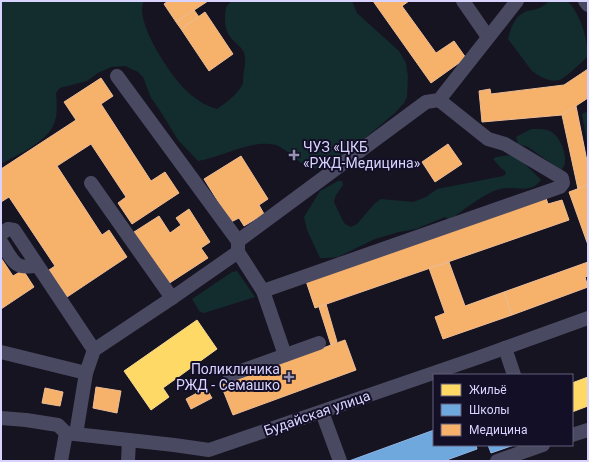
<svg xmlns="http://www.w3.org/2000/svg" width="589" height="462" viewBox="0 0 589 462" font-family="Roboto,sans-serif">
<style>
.green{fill:#132c2d}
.homes{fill:#ffd966;stroke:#f4d894}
.schools{fill:#6fa8dc;stroke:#8fb5e6}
.health{fill:#f6b26b;stroke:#edbc97}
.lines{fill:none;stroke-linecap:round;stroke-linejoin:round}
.minor{stroke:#4a4962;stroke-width:14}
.poi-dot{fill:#9591b1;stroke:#130f26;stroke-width:1.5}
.labels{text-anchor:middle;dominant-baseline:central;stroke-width:4;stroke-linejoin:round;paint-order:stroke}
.poi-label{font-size:14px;fill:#d9d4ff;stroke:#130f26;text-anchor:start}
.street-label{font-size:14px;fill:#d9d4ff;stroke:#130f26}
</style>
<rect width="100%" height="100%" fill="#161421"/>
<g class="green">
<path d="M1 1H144C133 20 172 79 188 92 196 100 207 106 217 109 225 104 240 92 243 83 243 79 243 75 244 71 245 65 246 58 244 53 242 48 239 46 236 43 227 35 225 29 225 17 225 9 226 5 232 1H352L357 13 399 51 406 63 408 76 407 97 404 103 395 113 333 165C314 174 304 166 289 153 285 150 281 147 276 145 251 139 223 157 198 161L178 140 159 109 151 98 143 77 138 72 125 66 111 67 98 73 87 81 60 88 56 93C57 104 58 116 53 126 45 143 17 155 1 164Z"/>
<path d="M550 1H567C580 12 588 40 588 56 582 62 566 78 559 80 550 83 539 76 532 71L508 39C511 28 514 16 527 11 531 10 535 10 539 8 543 7 546 3 550 1Z"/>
<path d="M588 111V148L582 114Z"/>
<path d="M531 129C539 129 547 128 553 133 561 138 571 163 561 170L528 147 518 144 516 137Z"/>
<path d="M510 155 523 162 541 180C530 195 515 185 500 189 483 193 465 210 449 220L445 217 416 229 399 232 375 239 338 257 327 258H320L307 230 304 217 320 191 338 181H342L343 185 336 195 334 202 343 221 345 224 351 227 357 224 375 203 381 199 413 202 426 197 437 189 503 176 506 174 505 171 500 167 493 159 496 157Z"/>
<path d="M237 271 255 297 204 313 200 312 192 299 232 272Z"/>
</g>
<g class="homes">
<path d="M197 320 217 349 163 388 169 397 151 410 124 371Z"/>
<path d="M588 377V406L572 412V383Z"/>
</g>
<g class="schools">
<path d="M434 430V445H476L477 449 444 461H349Z"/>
<path d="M488 445H514L491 453Z"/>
</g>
<g class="health">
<path d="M168 1H208L176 22 164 4Z"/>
<path d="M373 1H409L402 6 436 53 454 41 466 58 431 83Z"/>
<path d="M194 10 199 17 181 29 176 22Z"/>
<path d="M205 12 233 54 209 71 181 29Z"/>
<path d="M588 69V98L562 115 482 122 479 91 490 89 491 94 564 85Z"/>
<path d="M101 78 113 96 101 104 151 181 165 172 179 193 132 224 118 203 126 197 91 144 57 166 102 235 109 230 127 257 67 297 49 270 55 266 9 197 1 202V169L76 120 64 102Z"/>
<path d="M576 106 588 166V185L578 189 562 115Z"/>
<path d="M448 144 462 164 435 182 422 162Z"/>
<path d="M241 156 268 199 259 205 264 214 244 226 239 218 231 222 204 179Z"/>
<path d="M588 185V245L569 192Z"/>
<path d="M546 198 548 204 562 200 569 220 315 308 306 281Z"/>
<path d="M189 209 210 242 201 248 208 258 168 284 134 232 159 216 170 233 181 225 176 218Z"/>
<path d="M1 258 13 276 23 270 34 287 1 309Z"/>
<path d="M449 262 465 306 504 292 512 315 443 339 435 317 445 313 429 268Z"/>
<path d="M588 262V276L585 277 588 287 512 315 504 292Z"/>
<path d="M326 304 337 342 331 345 319 307Z"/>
<path d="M345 340 356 370 233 415 221 385Z"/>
<path d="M96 387 121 391 117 413 93 408Z"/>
<path d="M45 388 63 392 60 406 42 403Z"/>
<path d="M206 388 212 398 191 409 186 399Z"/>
</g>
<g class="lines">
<g class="minor">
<path d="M463 1 488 37"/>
<path d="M585 1 588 5"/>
<path d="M91 183 172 298"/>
<path d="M1 234 8 229 14 230 94 350"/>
<path d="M238 241 426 102 439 100 517 1"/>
<path d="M1 242C6 249 12 264 21 266 26 267 32 266 37 266"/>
<path d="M238 252 263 291 285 355"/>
<path d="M263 291 560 187 563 183 562 178 505 144 488 139 439 100"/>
<path d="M505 348 514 375"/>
<path d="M1 352 86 373"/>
<path d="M230 375 319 343"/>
<path d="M322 412 340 461"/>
<path d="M1 418 26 420 58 425 66 433"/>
<path d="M76 434 86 373 94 350 172 298 238 252V241L117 76"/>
<path d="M572 435 588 430"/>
<path d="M61 461 66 433 174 445 209 450 477 358 588 318"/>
<path d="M128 461 129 440"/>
<path d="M497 461 543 445"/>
</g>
</g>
<g class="poi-dot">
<path d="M292 149h4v4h4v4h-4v4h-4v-4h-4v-4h4z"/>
<path d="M287 371h4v4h4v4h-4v4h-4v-4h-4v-4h4z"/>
</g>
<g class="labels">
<g class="poi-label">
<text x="303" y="147">ЧУЗ «ЦКБ<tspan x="303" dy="16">«РЖД-Медицина»</tspan></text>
<text x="280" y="369" text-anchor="end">Поликлиника<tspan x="280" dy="16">РЖД - Семашко</tspan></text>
</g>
<g class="street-label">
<text transform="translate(317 413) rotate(-19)">Будайская улица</text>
</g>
</g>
<rect width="589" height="462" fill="none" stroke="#d9d4ff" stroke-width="4"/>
<rect x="433" y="374" width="140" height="72" fill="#130f26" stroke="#625e7d"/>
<rect x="441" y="384" width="20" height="12" fill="#ffd966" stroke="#625e7d"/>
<text x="469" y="394" font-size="12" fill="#d9d4ff">Жильё</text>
<rect x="441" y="404" width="20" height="12" fill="#6fa8dc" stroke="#625e7d"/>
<text x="469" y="414" font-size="12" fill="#d9d4ff">Школы</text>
<rect x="441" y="424" width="20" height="12" fill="#f6b26b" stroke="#625e7d"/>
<text x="469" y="434" font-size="12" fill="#d9d4ff">Медицина</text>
</svg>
